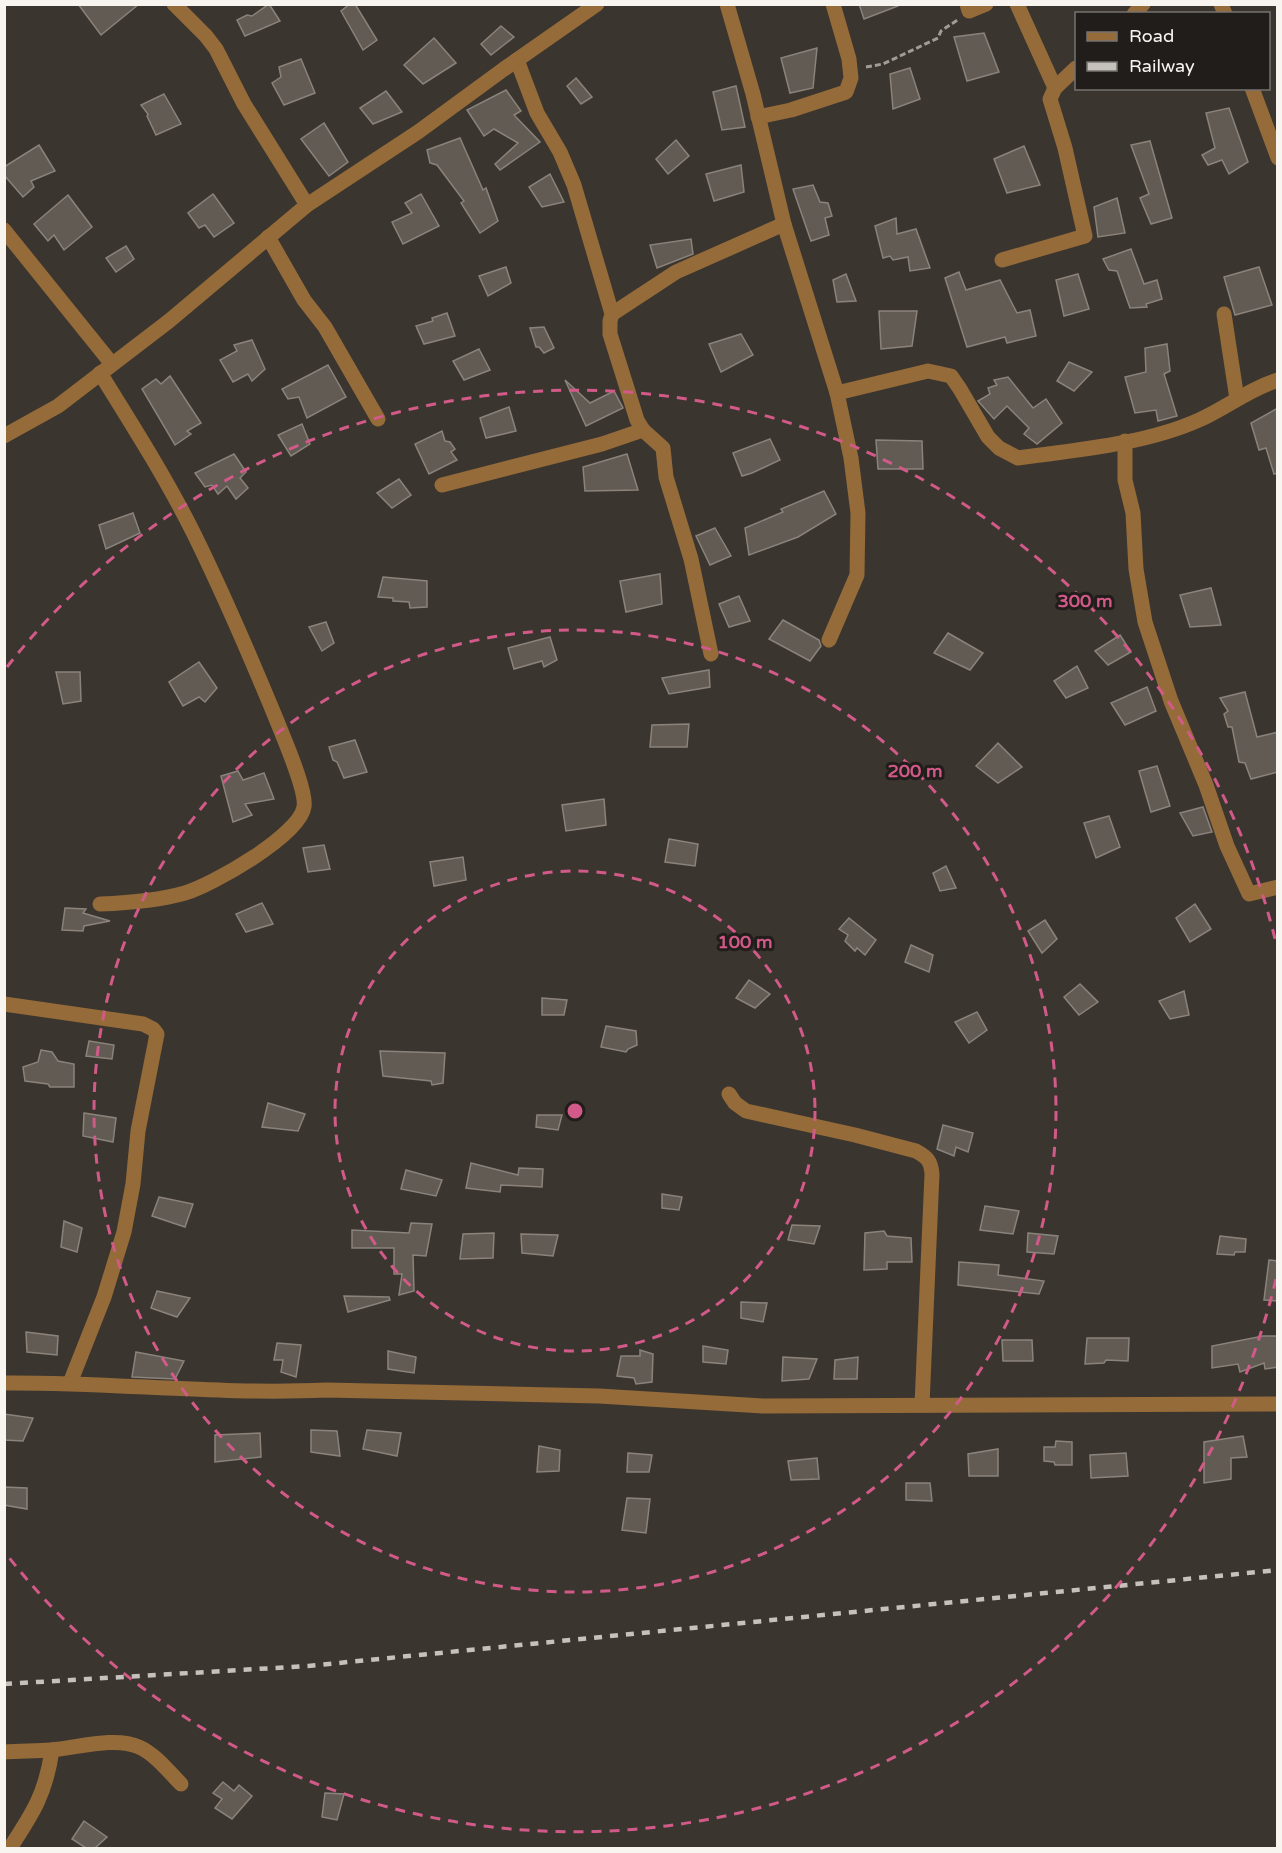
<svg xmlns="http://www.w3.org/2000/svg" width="1282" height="1853" viewBox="0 0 1282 1853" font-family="'Varela Round',sans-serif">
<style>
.building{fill:#625b54;stroke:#8a837b;stroke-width:1.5}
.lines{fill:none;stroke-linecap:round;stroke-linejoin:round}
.path{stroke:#a19c97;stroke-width:3;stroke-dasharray:6 3;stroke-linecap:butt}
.street{stroke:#946b39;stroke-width:15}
.rail{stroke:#c6c1bd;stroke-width:4.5;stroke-dasharray:8 8;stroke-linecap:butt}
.ring{fill:none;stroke:#d25a88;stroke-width:3;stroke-dasharray:10 8}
.centre{fill:#d25a88;stroke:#201d1a;stroke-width:3}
.ring-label{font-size:18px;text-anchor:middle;font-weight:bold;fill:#d25a88;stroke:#201d1a;stroke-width:6;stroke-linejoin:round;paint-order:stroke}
</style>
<rect width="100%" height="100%" fill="#3b352f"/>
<g class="building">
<path d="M78 4H139L101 35Z"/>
<path d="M269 4 280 21 245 36 237 20 247 15 252 16Z"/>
<path d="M350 4H355L377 40 363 50 341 11Z"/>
<path d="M859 4H898V6L864 19Z"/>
<path d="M501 26 514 37 491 55 481 44Z"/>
<path d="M984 33 999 72 967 81 954 37Z"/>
<path d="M434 38 456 63 423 84 404 65Z"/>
<path d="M817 48 813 88 790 93 781 58Z"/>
<path d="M301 59 315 93 284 105 272 83 281 77 279 67Z"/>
<path d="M910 68 920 99 893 109 890 74Z"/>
<path d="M576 78 592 97 581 104 567 86Z"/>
<path d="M736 86 745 127 722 130 713 92Z"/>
<path d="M506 90 521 111 514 115 540 142 500 170 495 164 518 143 494 129 484 136 467 110Z"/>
<path d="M386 91 402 112 373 124 360 108Z"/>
<path d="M164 94 181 124 156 135 147 116 148 114 141 105Z"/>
<path d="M1229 108 1248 162 1229 174 1222 160 1208 165 1202 155 1215 148 1206 113Z"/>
<path d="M324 123 348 162 329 176 301 139Z"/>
<path d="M460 138 483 190 486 188 498 221 480 233 461 203 464 201 437 165 430 163 427 150Z"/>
<path d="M676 140 689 156 668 174 656 159Z"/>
<path d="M1150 141 1172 218 1151 224 1140 198 1149 194 1131 145Z"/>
<path d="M39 145 55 171 31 181 34 187 23 197 4 175V167Z"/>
<path d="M1024 146 1040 185 1007 193 994 159Z"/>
<path d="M741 165 744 192 714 201 706 174Z"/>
<path d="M550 174 564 202 542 207 529 187Z"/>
<path d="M813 185 820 202 828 203 832 216 825 218 829 235 811 241 793 189Z"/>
<path d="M213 194 234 223 214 237 205 225 199 228 188 213Z"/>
<path d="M421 194 439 226 403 244 392 222 412 213 405 203Z"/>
<path d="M68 195 92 227 64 250 54 235 48 241 34 224Z"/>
<path d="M1117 198 1125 233 1098 237 1094 207Z"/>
<path d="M896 218 897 234 916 229 930 268 910 271 908 257 893 260 890 256 883 258 875 226Z"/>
<path d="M691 239 693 254 657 268 650 245Z"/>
<path d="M126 246 134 259 116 272 106 258Z"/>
<path d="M1131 249 1144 284 1157 280 1162 299 1146 304 1147 307 1130 308 1117 271 1109 270 1103 259Z"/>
<path d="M506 267 511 283 488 296 479 276Z"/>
<path d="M1259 267 1272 305 1235 315 1224 277Z"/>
<path d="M959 272 966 290 1000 280 1017 313 1030 310 1036 336 1007 343 1005 337 967 347 945 278Z"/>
<path d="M846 274 856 301 837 302 833 280Z"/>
<path d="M1078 274 1089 309 1064 316 1056 280Z"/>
<path d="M879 311H917L912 346 881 349Z"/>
<path d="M447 313 455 336 424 344 416 326 433 321 432 318Z"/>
<path d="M544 327 554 348 544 353 539 347H536L530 328Z"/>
<path d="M741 334 753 355 721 372 709 344Z"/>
<path d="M252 340 265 369 252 381 248 374 233 382 220 360 237 351 234 345Z"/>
<path d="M1167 344 1170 371 1164 374 1177 416 1158 421 1156 410 1135 413 1125 377 1146 372 1145 348Z"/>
<path d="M479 349 490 370 464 380 453 361Z"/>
<path d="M1069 362 1092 372 1074 391 1057 381Z"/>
<path d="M328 365 346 397 307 418 299 397 288 399 282 389Z"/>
<path d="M170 376 201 423 187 431 191 434 175 445 142 389 156 379 161 384Z"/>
<path d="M1008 377 1033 408 1046 399 1062 423 1037 444 1024 434 1029 428 1007 406 994 419 978 401 990 394 988 388 997 385 994 380Z"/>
<path d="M565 380 590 403 614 391 623 408 586 426Z"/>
<path d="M509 407 516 431 486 438 480 418Z"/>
<path d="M1278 408V473L1274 474 1266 448 1259 450 1251 423Z"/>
<path d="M302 424 310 444 291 456 278 435Z"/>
<path d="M442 431 445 441 450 442 455 449 451 452 457 460 429 474 415 444Z"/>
<path d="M770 439 780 460 752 473 742 476 733 453Z"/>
<path d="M876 440 922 441 923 469H878Z"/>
<path d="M234 454 246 472 240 478 248 488 236 499 227 486 218 494 212 485 205 487 195 473Z"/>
<path d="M627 454 638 490 585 491 583 467Z"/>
<path d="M399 479 411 495 392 508 377 493Z"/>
<path d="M824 491 836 514 798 537 749 555 745 528 783 512 781 509Z"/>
<path d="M133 513 140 533 106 549 99 525Z"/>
<path d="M715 528 731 556 710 565 696 536Z"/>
<path d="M660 574 662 604 626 612 620 581Z"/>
<path d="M383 577 427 581V607L410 608 409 602 393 601V598L378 597Z"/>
<path d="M1211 588 1221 625 1190 627 1180 595Z"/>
<path d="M739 596 750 621 729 627 719 604Z"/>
<path d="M783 620 819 640 821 646 810 661 769 639Z"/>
<path d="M326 622 334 643 322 651 309 627Z"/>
<path d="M948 633 983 653 970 670 934 653Z"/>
<path d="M1120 635 1131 652 1108 665 1095 651Z"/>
<path d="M550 637 557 660 544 667 542 661 514 669 508 648Z"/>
<path d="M199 662 217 688 205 702 199 697 183 706 169 682Z"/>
<path d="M1077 666 1088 688 1066 698 1054 681Z"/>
<path d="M709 670 710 687 669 694 662 678Z"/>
<path d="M56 672H80L81 701 63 704Z"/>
<path d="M1147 687 1156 711 1125 725 1111 703Z"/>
<path d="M1245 692 1257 737 1278 732V772L1251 779 1245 763 1239 762 1232 727H1228L1224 714 1228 711 1220 698Z"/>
<path d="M689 724 687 747H650L652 725Z"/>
<path d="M355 740 367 772 344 778 337 762 333 760 329 747Z"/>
<path d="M998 743 1022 767 998 783 976 766Z"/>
<path d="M1157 766 1170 806 1151 812 1139 771Z"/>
<path d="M238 771 243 780 264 773 274 799 245 804 252 815 233 822 221 776Z"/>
<path d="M604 799 606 825 566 831 562 805Z"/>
<path d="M1203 807 1212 832 1193 836 1180 813Z"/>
<path d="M1109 816 1120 847 1096 858 1084 823Z"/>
<path d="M669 839 698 844 695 866 665 862Z"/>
<path d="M324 845 330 869 308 872 303 848Z"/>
<path d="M463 857 466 880 434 886 430 862Z"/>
<path d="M946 866 956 888 940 891 933 873Z"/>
<path d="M262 903 273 924 246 932 236 914Z"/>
<path d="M1195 904 1211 929 1190 942 1176 918Z"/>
<path d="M65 908 86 909 83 913 110 921 84 926 83 931 62 930Z"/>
<path d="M849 918 876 940 865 955 857 948 855 951 845 941 848 935 839 929Z"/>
<path d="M1045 920 1057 939 1042 953 1028 931Z"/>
<path d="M911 945 933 955 929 972 905 962Z"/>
<path d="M749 980 770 994 755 1008 736 998Z"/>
<path d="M1080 984 1098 1002 1079 1015 1064 997Z"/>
<path d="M1184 991 1189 1015 1170 1019 1159 1001Z"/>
<path d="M542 998 567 1000 564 1015H542Z"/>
<path d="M977 1012 987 1030 969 1043 955 1022Z"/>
<path d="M606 1026 636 1031 637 1045 628 1049 626 1052 601 1047Z"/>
<path d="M89 1041 114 1045 112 1059 86 1056Z"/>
<path d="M41 1050 52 1052 58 1061 74 1064V1087H50L48 1084 25 1081 23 1067 38 1062Z"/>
<path d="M380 1051 445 1053 443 1083 432 1085 431 1081 383 1076Z"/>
<path d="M268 1103 305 1114 298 1131 262 1127Z"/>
<path d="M84 1113 116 1118 113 1142 83 1136Z"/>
<path d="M537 1115H562L558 1130 536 1127Z"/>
<path d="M943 1125 973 1133 968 1152 956 1147 954 1156 937 1149Z"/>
<path d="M471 1163 518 1175 519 1168 543 1169 542 1187 501 1185 500 1192 466 1188Z"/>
<path d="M406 1170 442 1180 436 1196 401 1189Z"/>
<path d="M662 1194 682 1197 679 1210 662 1208Z"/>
<path d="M159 1197 193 1204 185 1227 152 1216Z"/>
<path d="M985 1206 1019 1211 1013 1234 980 1230Z"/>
<path d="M64 1221 82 1228 77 1252 61 1247Z"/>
<path d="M411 1223 432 1224 426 1256 413 1255 414 1291 399 1295 402 1274H394V1248H352V1230L409 1233Z"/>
<path d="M792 1225 820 1226 814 1244 788 1240Z"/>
<path d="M884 1231 887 1236 911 1238 912 1262H887V1269L864 1270 865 1233Z"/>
<path d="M494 1233 493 1258 460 1259 463 1234Z"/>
<path d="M1028 1233 1058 1236 1054 1254 1027 1252Z"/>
<path d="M521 1234 558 1235 553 1256 522 1253Z"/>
<path d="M1220 1236 1246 1239 1245 1252H1235L1234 1255 1217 1254Z"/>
<path d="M1269 1260 1278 1261V1301L1264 1300Z"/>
<path d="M959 1262 999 1265 998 1275 1044 1281 1039 1294 958 1285Z"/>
<path d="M157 1291 190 1298 177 1317 151 1308Z"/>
<path d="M344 1296 389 1297 390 1300 348 1312Z"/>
<path d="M741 1302 767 1303 763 1322 741 1318Z"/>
<path d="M26 1332 58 1336 57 1355 27 1352Z"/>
<path d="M1263 1336H1278V1367L1265 1369 1264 1363 1240 1372 1238 1364 1212 1368V1346Z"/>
<path d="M1087 1338H1129L1128 1361 1106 1360 1104 1363 1085 1364Z"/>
<path d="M1002 1340H1032L1033 1361H1003Z"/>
<path d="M277 1343 301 1345 296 1377 281 1372 283 1360H274Z"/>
<path d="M703 1346 728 1350 726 1364 703 1362Z"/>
<path d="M640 1350 653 1354 652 1382 636 1384 634 1378 617 1376 621 1356H640Z"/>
<path d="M388 1351 416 1357 414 1373 388 1369Z"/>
<path d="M136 1352 184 1361 175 1379 132 1377Z"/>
<path d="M783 1357 817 1359 809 1379 782 1381Z"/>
<path d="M858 1357 857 1379H834L835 1360Z"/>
<path d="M4 1414 33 1418 23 1441 4 1440Z"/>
<path d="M311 1430 337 1431 340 1456 311 1452Z"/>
<path d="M367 1430 401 1433 397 1456 363 1449Z"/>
<path d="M260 1433 261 1457 215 1462V1435Z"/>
<path d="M1243 1436 1247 1457 1231 1458V1479L1204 1483V1442Z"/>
<path d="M1056 1441 1072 1442V1465H1055L1054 1462 1044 1461V1447H1055Z"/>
<path d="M539 1446 560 1450 559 1471 537 1472Z"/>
<path d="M998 1449V1476H969L968 1454Z"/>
<path d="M628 1453 652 1455 649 1472H627Z"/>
<path d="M1126 1453 1128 1476 1091 1478 1090 1455Z"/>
<path d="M817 1458 819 1479 791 1480 788 1461Z"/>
<path d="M906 1483H930L932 1501 906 1500Z"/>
<path d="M4 1487 27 1488V1509L4 1505Z"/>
<path d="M627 1498 650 1499 646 1533 622 1530Z"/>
<path d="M223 1782 234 1791 239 1785 252 1796 232 1819 215 1808 222 1799 213 1793Z"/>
<path d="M325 1793 344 1794 337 1820 322 1817Z"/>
<path d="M84 1821 107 1837 95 1848H86L72 1839Z"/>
</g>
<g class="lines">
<path class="path" d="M866 67 883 64 938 38 941 31 959 19"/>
<g class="street">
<path d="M174 4 206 36 216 49 244 104 307 205"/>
<path d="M727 4 753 94 784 224 837 393 851 458 858 513 857 575 829 640"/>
<path d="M967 4 969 11 986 4"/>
<path d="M1017 4 1055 88"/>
<path d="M1221 4 1225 14"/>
<path d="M1134 14 1143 4"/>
<path d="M1252 88 1278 158"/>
<path d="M758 117 791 110 846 92 851 78 849 59 833 4"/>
<path d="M4 230 112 364"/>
<path d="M268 237 304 300 325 327 378 419"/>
<path d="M1002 260 1085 236 1065 148 1050 99 1055 88 1076 68"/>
<path d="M612 314 676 272 784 224"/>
<path d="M1224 314 1237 399"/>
<path d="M837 393 928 371 951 376 960 389 988 437 999 448 1018 458C1076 450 1146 444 1199 420 1226 408 1249 389 1278 380"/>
<path d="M643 430 663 448 666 477 691 559 711 654"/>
<path d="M4 436 58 406 169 321 307 205 418 132 504 69 597 4"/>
<path d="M1125 441V480L1133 513 1136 569 1145 622 1171 701 1206 785 1227 846 1249 894 1278 887"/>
<path d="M442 485 602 444 643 430 637 420 610 334V321L612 314 574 185 560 152 537 113 517 60"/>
<path d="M100 904C128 903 157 901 185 893 212 885 299 836 304 807 307 791 284 739 277 721 251 658 224 595 194 534 166 478 133 426 100 373"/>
<path d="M4 1004 143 1024 153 1029 157 1034 138 1131 133 1184 124 1232 104 1297 70 1383"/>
<path d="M729 1094 735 1103 746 1111 855 1135 916 1151C927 1157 931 1161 932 1174L922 1405"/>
<path d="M4 1383C112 1382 219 1395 326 1390L599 1396 763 1406 1278 1404"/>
<path d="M4 1752C20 1751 36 1751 51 1750 77 1748 115 1736 139 1747 155 1754 168 1771 181 1784"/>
<path d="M10 1848C33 1813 46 1793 52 1750"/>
</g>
<path class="rail" d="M4 1684 308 1666 1278 1570"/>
</g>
<g class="ring">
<circle cx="575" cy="1111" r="240"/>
<circle cx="575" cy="1111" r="481"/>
<path d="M1276 1279A721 721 0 0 1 7 1555M7 667A721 721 0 0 1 1276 943"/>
</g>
<circle cx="575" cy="1111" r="9" class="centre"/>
<g class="ring-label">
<text x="1085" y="607">300 m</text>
<text x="915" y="777">200 m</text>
<text x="745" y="948">100 m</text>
</g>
<rect width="1282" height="1853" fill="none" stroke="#f8f4f0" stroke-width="12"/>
<rect x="1075" y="12" width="195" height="78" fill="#201d1a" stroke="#767370" stroke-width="1.5"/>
<rect x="1087" y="32" width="30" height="9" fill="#946b39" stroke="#767370" stroke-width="1.5"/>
<text x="1129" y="42" font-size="18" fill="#f8f4f0">Road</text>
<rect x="1087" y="62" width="30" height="9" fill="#c6c1bd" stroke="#767370" stroke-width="1.5"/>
<text x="1129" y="72" font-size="18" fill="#f8f4f0">Railway</text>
</svg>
